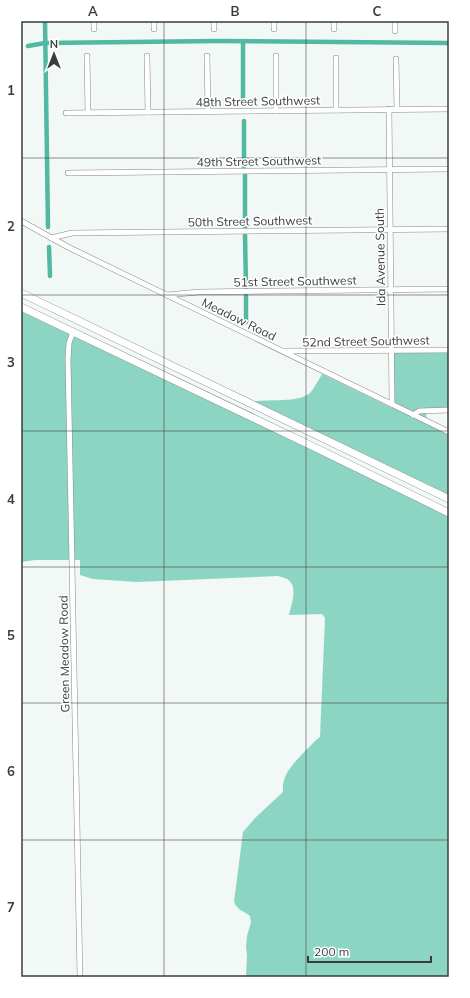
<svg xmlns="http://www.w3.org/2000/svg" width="470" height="998" viewBox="0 0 470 998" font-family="Mulish,sans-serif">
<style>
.green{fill:#8bd5c2}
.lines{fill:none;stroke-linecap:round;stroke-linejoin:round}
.canal{stroke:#51b8a1;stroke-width:4.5}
.minor-casing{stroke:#858a89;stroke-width:6}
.highway-casing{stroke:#858a89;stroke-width:8}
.minor{stroke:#fff;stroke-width:5}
.highway{stroke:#fff;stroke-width:7}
.grid{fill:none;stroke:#3b3d3d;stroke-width:1;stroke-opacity:0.55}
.labels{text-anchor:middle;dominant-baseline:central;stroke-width:3;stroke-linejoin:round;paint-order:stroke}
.street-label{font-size:12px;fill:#3b3d3d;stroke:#fff}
.neatline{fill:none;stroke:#3b3d3d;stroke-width:1.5}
.grid-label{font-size:13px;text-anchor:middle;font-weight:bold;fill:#3b3d3d}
</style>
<rect width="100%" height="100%" fill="#f1f8f6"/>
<g class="green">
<path d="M21 309 449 515V977H246L247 956 246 947 247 936 251 922 250 916C244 911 237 910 234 902L243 832 255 818 283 792C281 774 295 762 306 750 312 745 313 742 320 737L325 618 322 614 289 615C291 605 299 586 287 579 285 578 281 577 278 576L137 582 93 579 80 575V560H35L21 562Z"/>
<path d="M393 350H449V410L426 411 427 422 449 433V497L252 402C269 398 296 404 310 393 313 390 319 379 322 374L392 408Z"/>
</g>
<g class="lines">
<g class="canal">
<path d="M45 21 48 227"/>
<path d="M243 42V102"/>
<path d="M28 46 45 43 217 41 449 43"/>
<path d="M244 121V168"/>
<path d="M245 175V228"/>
<path d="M245 235 246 288"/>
<path d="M49 247 50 276"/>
<path d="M246 295V322"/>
</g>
<defs>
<g id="minor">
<path d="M94 21V29"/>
<path d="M154 21V29"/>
<path d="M274 21V29"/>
<path d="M334 21V29"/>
<path d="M395 21V31"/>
<path d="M214 29V21"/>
<path d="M87 56 88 113"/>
<path d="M147 56 148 112"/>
<path d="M207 56 208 111"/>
<path d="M276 56V111"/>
<path d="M336 58V110"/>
<path d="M396 59 397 109"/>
<path d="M389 109 392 404"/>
<path d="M66 113 449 109"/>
<path d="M68 173 449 169"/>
<path d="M21 221 68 247 449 432"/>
<path d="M51 238 72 233 449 229"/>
<path d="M167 295 199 292 449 289"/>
<path d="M73 332 69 343 68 359 80 977"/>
<path d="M284 351 449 350"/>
<path d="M413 415 419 411 449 410"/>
</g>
<g id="highway">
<path d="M21 293 449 499"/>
<path d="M21 307 314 447 449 513"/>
</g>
</defs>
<use href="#minor" class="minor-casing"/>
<use href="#highway" class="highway-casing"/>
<use href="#minor" class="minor"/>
<use href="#highway" class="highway"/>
</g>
<path class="grid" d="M164 21V977M306 21V977M21 158H449M21 295H449M21 431H449M21 567H449M21 703H449M21 840H449"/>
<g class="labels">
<g class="street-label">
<text transform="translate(258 101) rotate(-1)">48th Street Southwest</text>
<text transform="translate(259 161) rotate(-1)">49th Street Southwest</text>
<text transform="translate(250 221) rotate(-1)">50th Street Southwest</text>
<text transform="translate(380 257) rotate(-91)">Ida Avenue South</text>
<text transform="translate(295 281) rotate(-1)">51st Street Southwest</text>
<text transform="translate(239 319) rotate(26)">Meadow Road</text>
<text transform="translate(366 341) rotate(-1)">52nd Street Southwest</text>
<text transform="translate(64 654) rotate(-91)">Green Meadow Road</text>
</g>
</g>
<rect width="470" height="998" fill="none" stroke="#ffffff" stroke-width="44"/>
<g transform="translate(54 54)" stroke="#ffffff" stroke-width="3" paint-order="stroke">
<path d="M0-3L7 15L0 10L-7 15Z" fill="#3b3d3d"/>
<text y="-6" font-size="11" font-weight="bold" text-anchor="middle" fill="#3b3d3d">N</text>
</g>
<path d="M308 956v6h123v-6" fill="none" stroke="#3b3d3d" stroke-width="2"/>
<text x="314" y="956" font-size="12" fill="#3b3d3d" stroke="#ffffff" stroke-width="3" paint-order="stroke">200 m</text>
<rect x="22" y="22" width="426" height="954" class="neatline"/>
<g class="grid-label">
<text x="93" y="16">A</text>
<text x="235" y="16">B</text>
<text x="377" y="16">C</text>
<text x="11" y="95">1</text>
<text x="11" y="231">2</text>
<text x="11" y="367">3</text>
<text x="11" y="504">4</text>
<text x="11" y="640">5</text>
<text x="11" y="776">6</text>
<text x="11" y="912">7</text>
</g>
</svg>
